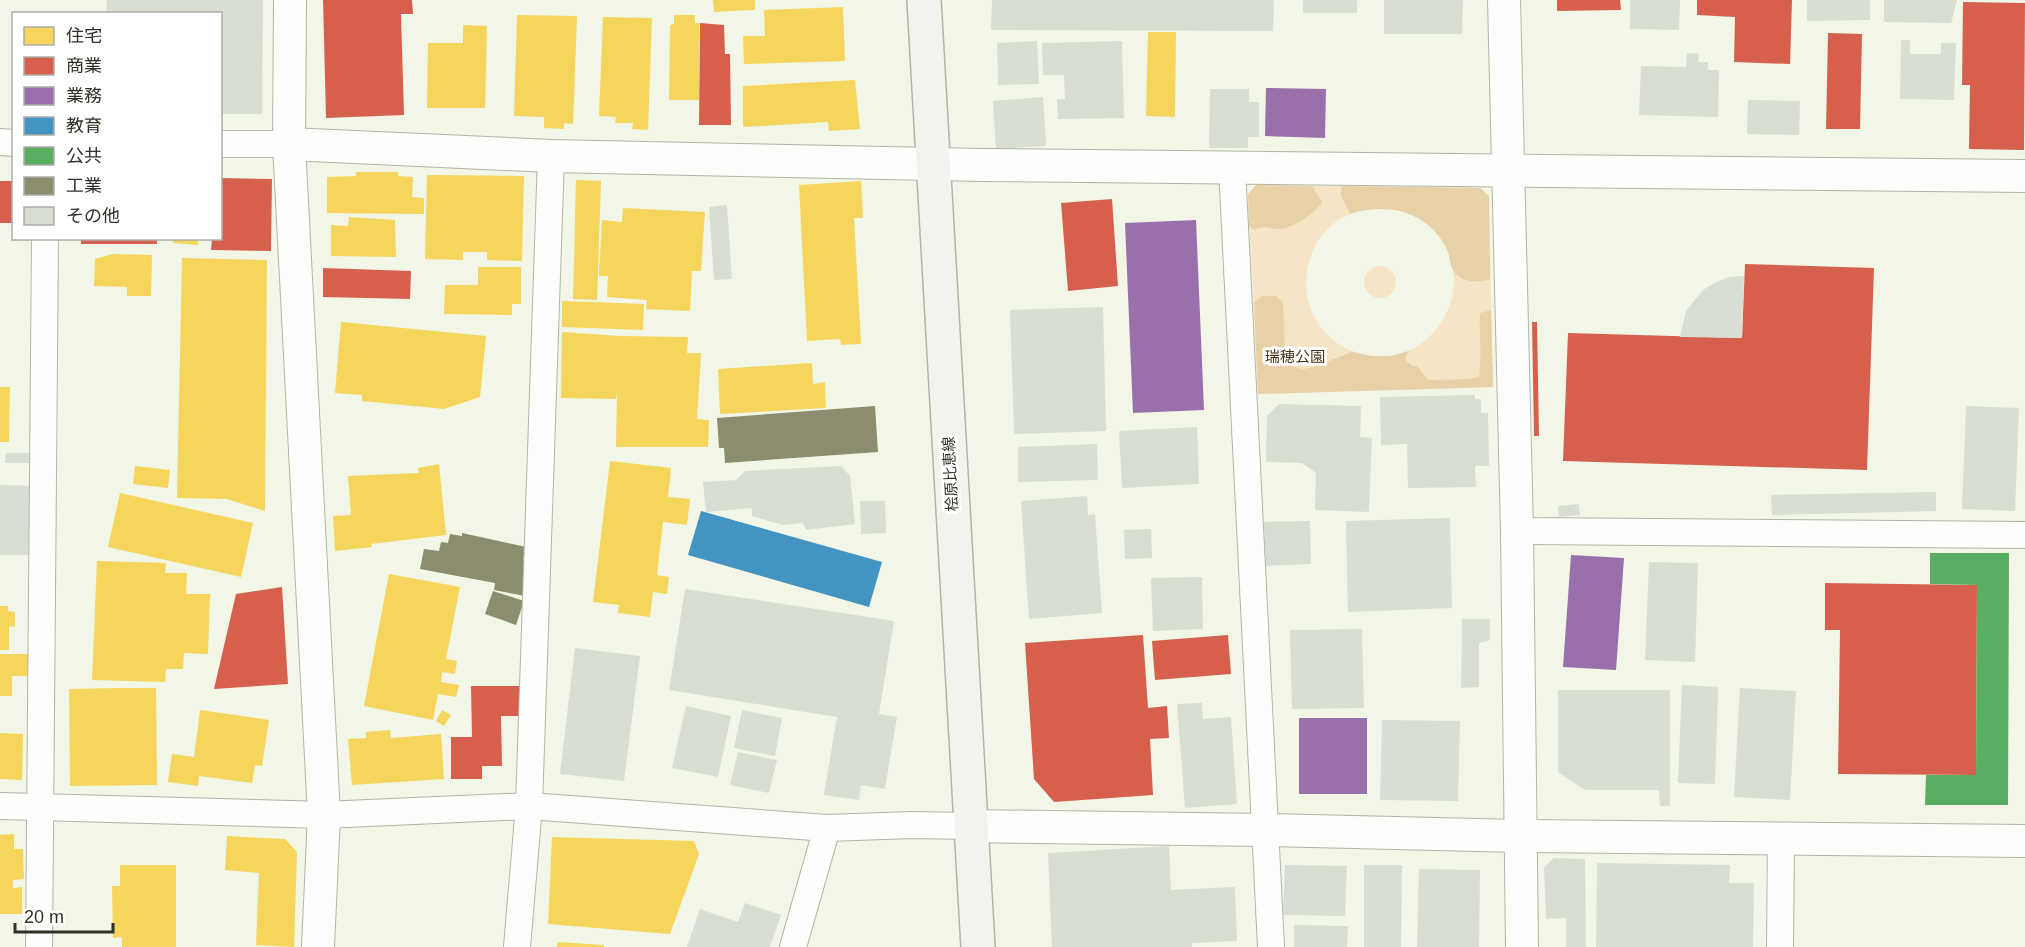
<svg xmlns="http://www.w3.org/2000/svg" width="2025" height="947" viewBox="0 0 2025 947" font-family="Helvetica,'Noto Sans JP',sans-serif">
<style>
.green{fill:#f5e4c6;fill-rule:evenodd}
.forest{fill:#e9d1a7}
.homes{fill:#f6d55c}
.shops{fill:#d6604d}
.offices{fill:#9970ab}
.schools{fill:#4393c3}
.public{fill:#5aae61}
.industry{fill:#8c8c6e}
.building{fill:#d9ded3}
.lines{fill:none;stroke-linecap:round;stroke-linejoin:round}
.minor-casing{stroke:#b1b5a8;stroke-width:28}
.tertiary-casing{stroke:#b1b5a8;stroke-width:34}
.secondary-casing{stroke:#b1b5a8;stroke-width:36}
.minor{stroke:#fdfefb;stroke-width:26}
.tertiary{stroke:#fdfefb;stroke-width:32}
.secondary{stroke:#f3f3ed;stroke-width:33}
.labels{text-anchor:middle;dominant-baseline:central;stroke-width:6;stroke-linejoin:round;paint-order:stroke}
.park-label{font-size:15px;fill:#483318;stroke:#fff}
.street-label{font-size:15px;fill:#2f3327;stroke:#fff}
</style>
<rect width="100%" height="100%" fill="#f1f6e6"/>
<g class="green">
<path d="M1256 185 1480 188 1489 196 1493 387 1258 394 1248 194ZM1388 208C1400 211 1411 214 1422 221 1488 263 1444 373 1362 354 1342 349 1327 338 1316 320 1294 283 1310 229 1352 213 1364 209 1375 208 1388 208Z"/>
<circle cx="1380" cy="282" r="16"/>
</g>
<g class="forest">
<path d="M1256 185 1312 186 1322 202C1317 212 1294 227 1282 229 1271 230 1264 224 1254 230L1249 226 1248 194Z"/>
<path d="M1342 186 1480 188 1489 196 1490 279C1478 283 1461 283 1453 270 1450 265 1450 257 1448 252 1430 211 1389 202 1350 214L1341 195Z"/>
<path d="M1262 296H1276L1283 302 1285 355 1293 367 1304 369 1319 365 1352 352 1371 356H1391L1409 351 1405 359 1411 365 1418 367 1428 380C1445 379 1463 381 1479 377 1482 355 1479 335 1480 313L1491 310 1493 387 1258 394 1254 303Z"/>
</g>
<g class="homes">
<path d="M713 0H755V10L714 12Z"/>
<path d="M843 7 845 61 744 64 743 36H765L764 10Z"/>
<path d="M517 15 577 16 573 124 564 123V129L544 128V117L514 116Z"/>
<path d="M674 15H695V23H699V100H669L670 25 674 24Z"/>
<path d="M603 17 652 18 648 130 632 129 633 123H615L616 117 599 116Z"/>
<path d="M463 25 487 26 485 108H427L428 43H463Z"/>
<path d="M1148 32H1176L1175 117 1146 116Z"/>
<path d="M855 80 860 129 829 131 828 122 743 127V86Z"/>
<path d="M356 172H398V176L413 177 412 197 424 198V214L327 213V177L356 176Z"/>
<path d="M427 175 524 176 522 261 487 260V252H463V260L425 259Z"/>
<path d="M576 180 601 181 597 300 573 299Z"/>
<path d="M861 181 863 218H854L861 344 841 345 840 339 807 341 799 185Z"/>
<path d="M623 208 705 212 701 271H692L690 311 646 309 647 300 607 297 608 276H599L602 220 622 222Z"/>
<path d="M349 217 395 220 396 257 331 256V225L348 226Z"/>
<path d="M173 238H198V245L173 243Z"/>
<path d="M113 254 152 255 151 296H127V287L94 286 95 259Z"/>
<path d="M182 258 267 260 265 511 227 499 177 498Z"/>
<path d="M478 267H521V304H512V315L444 314 445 285H478Z"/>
<path d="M562 301 644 304 643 330 562 327Z"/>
<path d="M341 322 486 336 480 397 444 409 362 401V395L335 393Z"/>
<path d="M562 332 619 336 688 337 687 353H701L697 419 709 420 708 447H616L617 392 616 399 561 398Z"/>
<path d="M812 363 813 384 825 382 826 408 720 414 718 369Z"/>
<path d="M0 387H10L9 442H0Z"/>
<path d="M610 461 671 468 668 497 690 499 687 525 663 522 657 575 669 577 667 594 653 592 650 617 618 613 619 605 593 602Z"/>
<path d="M439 464 446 535 371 544 372 547 335 551 333 516 351 515 348 476 419 473 418 468Z"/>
<path d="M135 466 170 470 168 488 133 484Z"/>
<path d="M120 493 253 523 241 577 108 547Z"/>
<path d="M97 561 166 563 165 573H187L186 594H210L208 654 184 653 183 669H166L165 682 92 680Z"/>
<path d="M389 574 460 587 446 659 457 661 455 674 442 672 441 682 459 685 456 697 438 694 433 720 364 706Z"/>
<path d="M0 606H8V611L15 612V627L9 626V650H0Z"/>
<path d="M0 654H29V676H12V696H0Z"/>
<path d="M117 688H156L157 785 70 786 69 689Z"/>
<path d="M200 710 269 720 262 766 255 765 252 783 199 776 198 786 168 782 172 754 194 757Z"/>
<path d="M442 710 451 715 444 726 436 721Z"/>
<path d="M390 730 391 738 441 734 444 779 352 785 348 739 366 738V732Z"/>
<path d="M0 733 23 734 22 780 0 779Z"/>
<path d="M14 834V849H23L24 879 13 880V888L22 887V914H0V835Z"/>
<path d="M227 836 285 839 297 852 294 947 256 945 259 873 225 870Z"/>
<path d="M552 837 694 841 699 854 670 934 548 924Z"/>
<path d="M120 865H176V947H122V937L113 938 112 886H120Z"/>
<path d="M558 942 604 945V947H557Z"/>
</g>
<g class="shops">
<path d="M323 0H412L413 14H401L404 115 326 118Z"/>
<path d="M1557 0H1620L1621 10 1557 11Z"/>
<path d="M1697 0H1792L1790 64 1734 62 1735 17 1697 15Z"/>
<path d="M1963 2 2025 3 2024 150 1969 149 1970 85H1962Z"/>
<path d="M700 23 724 25 725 54H730L731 125H699Z"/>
<path d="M1828 33 1862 34 1860 129H1826Z"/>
<path d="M220 178 272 179 271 251 211 250 212 238H220Z"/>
<rect x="0" y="181" width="13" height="42"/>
<path d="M1112 199 1118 286 1068 291 1061 203Z"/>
<rect x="81" y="238" width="76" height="6"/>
<path d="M1745 264 1874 268 1867 470 1563 461 1568 333 1742 338Z"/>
<path d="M323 268 411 271 410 299 323 297Z"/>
<path d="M1532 322H1537L1539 436H1534Z"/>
<path d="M1825 583 1977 585 1976 775 1838 774 1840 630H1825Z"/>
<path d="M282 587 288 684 214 689 236 594Z"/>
<path d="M1143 635 1148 708 1167 706 1169 738 1150 739 1153 795 1054 802 1034 779 1025 643Z"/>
<path d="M1228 635 1231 674 1155 680 1152 641Z"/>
<path d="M471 686H520V716H501L502 766H482V779H451V737H472Z"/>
</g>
<g class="offices">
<path d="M1266 88 1326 89 1325 138 1265 136Z"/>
<path d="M1196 220 1204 410 1133 413 1125 223Z"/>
<path d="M1571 555 1624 558 1616 670 1563 667Z"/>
<rect x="1299" y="718" width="68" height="76"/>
</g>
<path class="schools" d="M701 511 882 562 869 607 688 555Z"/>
<path class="public" d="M1930 553H2009L2008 805H1925L1926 775H1976L1977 585 1930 584Z"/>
<g class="industry">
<path d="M875 406 878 452 725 463 724 448H719L717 418Z"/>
<path d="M462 533 526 547 523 559 526 560 525 596 494 590 495 583 420 569 424 549 439 551 441 542 448 543 450 534 462 536Z"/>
<path d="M493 591 524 601 516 625 485 614Z"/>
</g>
<g class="building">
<path d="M107 0H263L262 114H220V14H106Z"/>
<path d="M992 0H1274L1273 31 991 30Z"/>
<rect x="1303" y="0" width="54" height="13"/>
<path d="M1384 0H1463L1462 34H1384Z"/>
<path d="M1630 0H1680L1679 30 1630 29Z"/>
<path d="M1807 0H1870V20L1807 21Z"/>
<path d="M1884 0H1957L1951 23 1884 22Z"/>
<path d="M1901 40H1910V54H1941V43H1956L1954 100 1900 99Z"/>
<path d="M1037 41 1039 84 998 85 997 43Z"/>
<path d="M1122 41 1124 118 1058 119 1057 99H1065L1064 75H1043L1042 43Z"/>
<path d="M1687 53 1699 54 1698 62H1708V70H1719L1718 117 1639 115 1641 66 1686 67Z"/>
<path d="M1210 89H1249V102H1259V137H1248V148H1209Z"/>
<path d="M1043 97 1046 146 996 149 993 101Z"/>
<path d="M1748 100 1800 101 1799 135 1747 134Z"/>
<path d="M727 205 732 279 714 280 709 207Z"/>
<path d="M1744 276 1742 338 1680 337 1686 311 1703 290 1716 282 1730 277Z"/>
<path d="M1103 307 1106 431 1014 434 1010 310Z"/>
<path d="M1475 395V399H1481V413H1488L1489 466H1475L1476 487 1408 488 1407 444 1381 445 1380 397Z"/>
<path d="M1279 404 1361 406 1360 437 1372 438 1369 512 1315 510 1316 473 1302 463 1266 462 1267 416Z"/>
<path d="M1966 406 2019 408 2015 511 1962 509Z"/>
<path d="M1197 427 1199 484 1122 488 1119 431Z"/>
<path d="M1097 444 1098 480 1018 482V447Z"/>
<path d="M6 453H39V463H5Z"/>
<path d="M841 466 850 476 855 524 806 530 803 523 783 525 752 516V508L706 512 703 482 736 480 745 471Z"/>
<path d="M0 485 35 486V555H0Z"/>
<path d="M1936 492V511L1772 515 1771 495Z"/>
<path d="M1087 496 1088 515 1095 514 1102 613 1029 619 1021 501Z"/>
<path d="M860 501H885L886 533 861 534Z"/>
<path d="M1579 504 1580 515 1559 517 1558 506Z"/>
<path d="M1450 518 1452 608 1348 612 1346 521Z"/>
<path d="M1310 521 1311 564 1266 566 1264 522Z"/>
<path d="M1151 529 1152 558 1125 559 1124 530Z"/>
<path d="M1649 562 1698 563 1695 662 1645 660Z"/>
<path d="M1202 577 1203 629 1153 631 1151 578Z"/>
<path d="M685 589 894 621 879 714 897 717 885 789 861 785 859 800 824 795 837 717 669 690Z"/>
<path d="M1462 619H1490V640L1479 643V687L1461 688Z"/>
<path d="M1362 629 1364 708 1292 709 1290 630Z"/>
<path d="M575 648 640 656 624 781 560 774Z"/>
<path d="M1682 685 1718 687 1715 784 1678 783Z"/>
<path d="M1740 688 1796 691 1790 800 1734 797Z"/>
<path d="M1558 690H1670V806H1660L1659 790H1585L1558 772Z"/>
<path d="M1202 703 1203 719 1231 717 1237 804 1185 808 1177 704Z"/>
<path d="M686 706 731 716 718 777 672 768Z"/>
<path d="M742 710 782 718 775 756 734 748Z"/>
<path d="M1382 720 1460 721 1458 801 1380 800Z"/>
<path d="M738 752 777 760 769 793 730 785Z"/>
<path d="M1169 846 1171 890 1235 887 1237 941 1192 943V947H1052L1048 853Z"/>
<path d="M1554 858 1585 859 1586 947H1566V918L1546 919 1544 867Z"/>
<path d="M1597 863 1730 865 1729 883H1754L1753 947H1596Z"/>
<path d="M1285 865 1347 866 1345 916 1283 915Z"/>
<path d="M1364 865H1402L1401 947H1364Z"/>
<path d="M1419 869 1480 870 1479 947H1417Z"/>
<path d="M745 903 781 915 770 947H687L700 909 738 922Z"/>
<path d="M1294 925 1348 926 1347 947H1294Z"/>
</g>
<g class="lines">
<defs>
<g id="minor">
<path d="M0 142 14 143"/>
<path d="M220 144H289"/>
<path d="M1232 167 1271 947"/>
<path d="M1517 531 2025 535"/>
<path d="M0 806 324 815 529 806 827 828 912 825 970 826"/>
<path d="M39 947 45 238"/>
<path d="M517 947 529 806 551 156"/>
<path d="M793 947 827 828"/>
<path d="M1780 947 1781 837"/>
</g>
<g id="tertiary">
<path d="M290 0 289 144 324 815 318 947"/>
<path d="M1504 0 1517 531 1522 947"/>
<path d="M289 144 551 156 983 165 2025 176"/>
<path d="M970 826 1265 830 1519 836 2025 841"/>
</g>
<path id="secondary" d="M924 0 978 947"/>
</defs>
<use href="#minor" class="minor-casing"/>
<use href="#tertiary" class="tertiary-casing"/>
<use href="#secondary" class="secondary-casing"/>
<use href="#minor" class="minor"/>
<use href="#tertiary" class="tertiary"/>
<use href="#secondary" class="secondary"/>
</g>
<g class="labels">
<g class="park-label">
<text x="1295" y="356">瑞穂公園</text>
</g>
<g class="street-label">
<text transform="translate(950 474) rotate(-93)">桧原比恵線</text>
</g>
</g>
<rect x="12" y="12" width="210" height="228" fill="#ffffff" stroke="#acada9" stroke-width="1.5"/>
<rect x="24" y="27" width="30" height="18" fill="#f6d55c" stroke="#acada9" stroke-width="1.5"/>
<text x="66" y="42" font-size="18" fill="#2f3327">住宅</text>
<rect x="24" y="57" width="30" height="18" fill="#d6604d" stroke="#acada9" stroke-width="1.5"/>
<text x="66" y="72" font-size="18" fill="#2f3327">商業</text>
<rect x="24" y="87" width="30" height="18" fill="#9970ab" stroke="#acada9" stroke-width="1.5"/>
<text x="66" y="102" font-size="18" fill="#2f3327">業務</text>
<rect x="24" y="117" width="30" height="18" fill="#4393c3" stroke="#acada9" stroke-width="1.5"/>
<text x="66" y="132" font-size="18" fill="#2f3327">教育</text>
<rect x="24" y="147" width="30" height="18" fill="#5aae61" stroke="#acada9" stroke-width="1.5"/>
<text x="66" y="162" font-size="18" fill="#2f3327">公共</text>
<rect x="24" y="177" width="30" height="18" fill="#8c8c6e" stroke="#acada9" stroke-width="1.5"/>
<text x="66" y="192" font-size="18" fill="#2f3327">工業</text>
<rect x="24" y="207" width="30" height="18" fill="#d9ded3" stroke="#acada9" stroke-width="1.5"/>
<text x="66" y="222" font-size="18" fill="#2f3327">その他</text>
<path d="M15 923v9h98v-9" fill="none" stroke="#2f3327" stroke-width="3"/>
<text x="24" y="923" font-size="18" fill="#2f3327" stroke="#ffffff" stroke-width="4.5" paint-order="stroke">20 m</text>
</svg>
